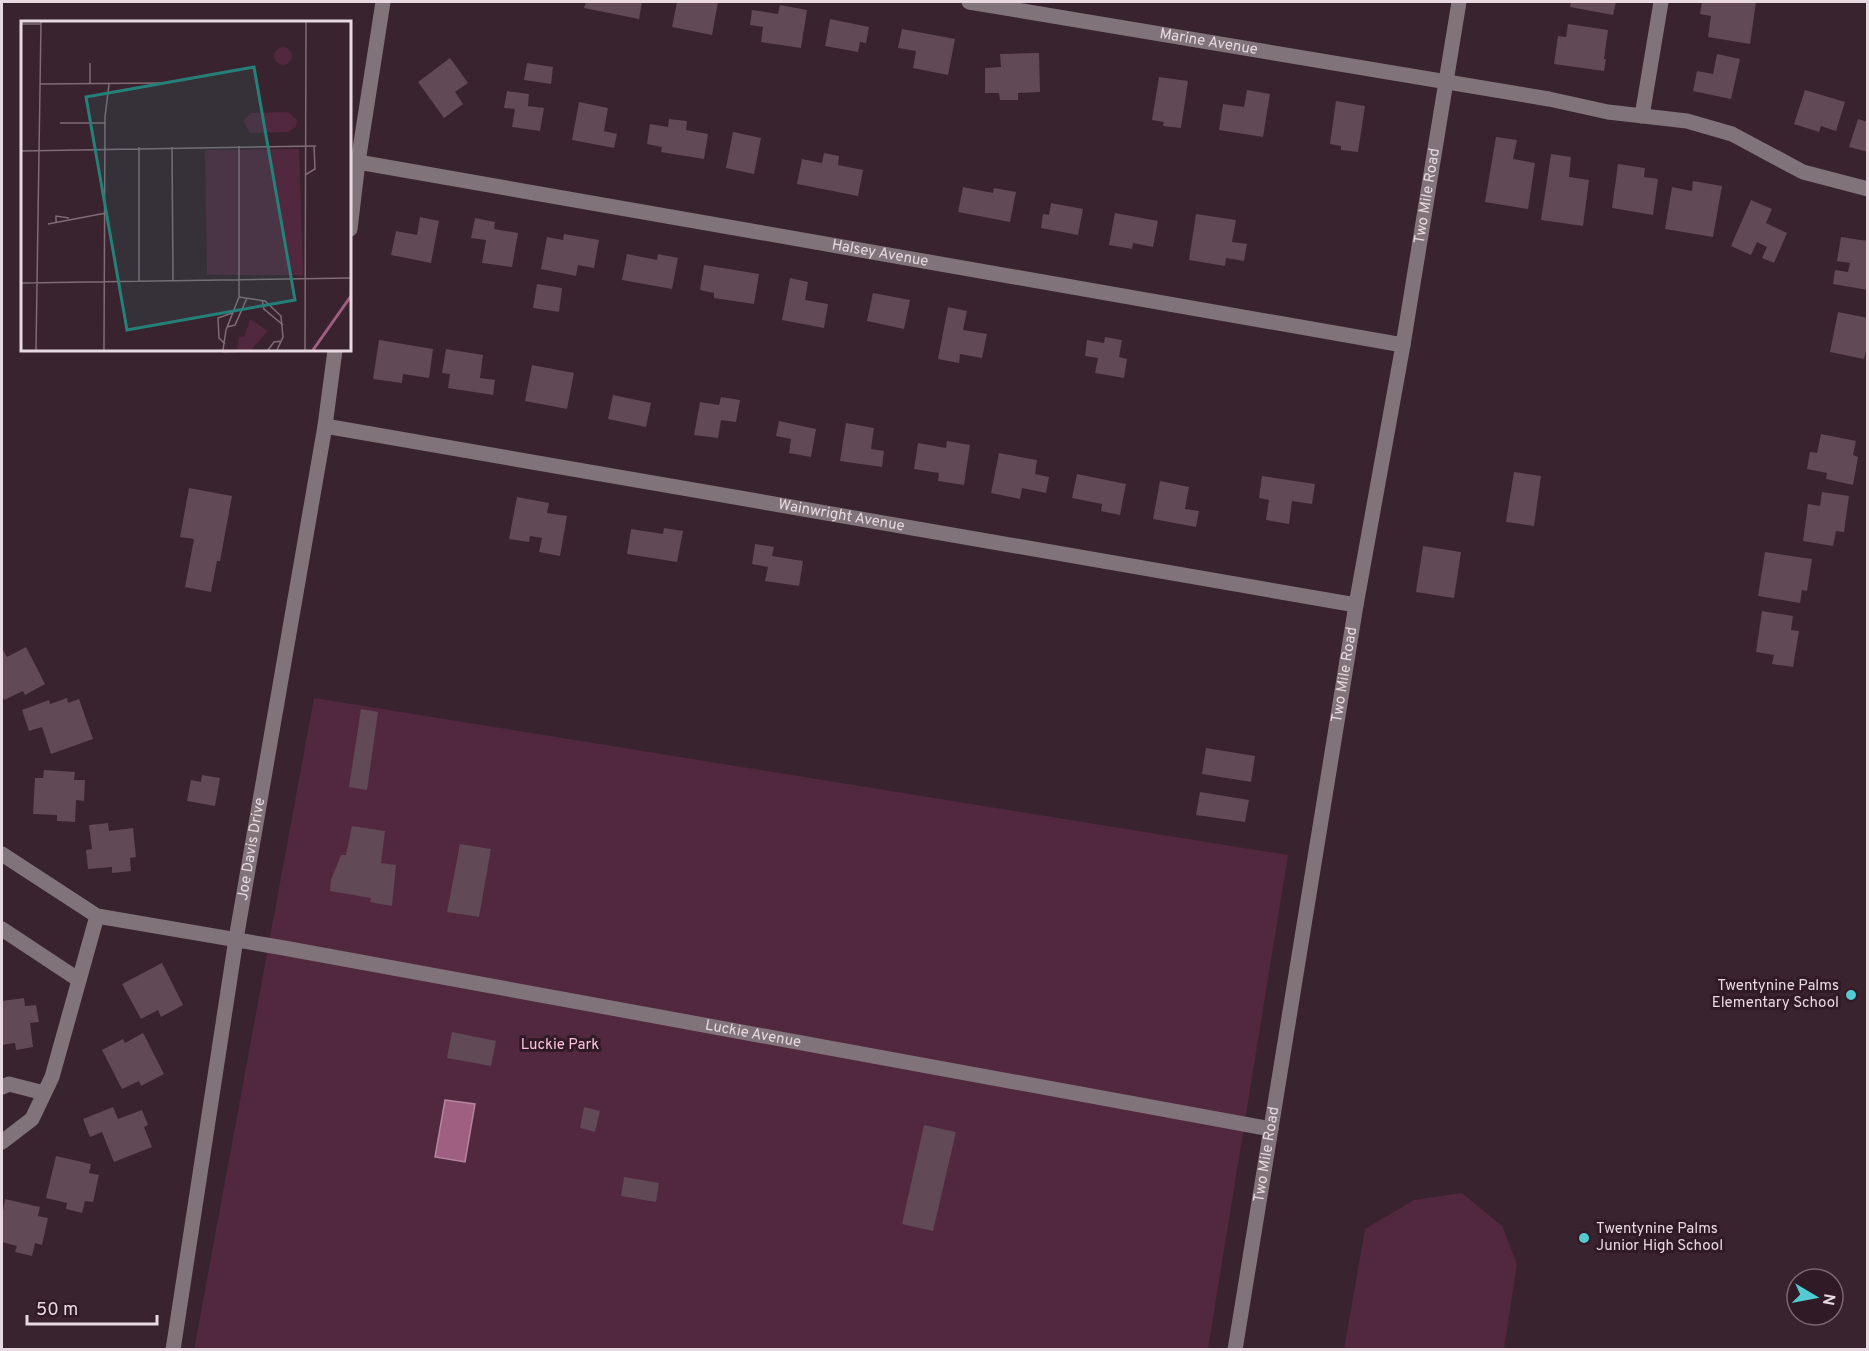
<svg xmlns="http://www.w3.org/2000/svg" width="1869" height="1351" viewBox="0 0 1869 1351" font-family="Overpass,sans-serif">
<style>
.green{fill:#51283e}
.water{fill:#9f5f81;stroke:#b5849e;stroke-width:1.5}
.building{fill:#614955}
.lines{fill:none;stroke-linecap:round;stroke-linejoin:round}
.minor{stroke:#80747a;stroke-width:15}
.poi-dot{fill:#52ccd0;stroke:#2f1a25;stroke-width:2}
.labels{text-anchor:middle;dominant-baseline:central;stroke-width:6;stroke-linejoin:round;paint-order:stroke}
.street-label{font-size:15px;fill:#e8d9e0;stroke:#2f1a25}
.poi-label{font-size:15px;fill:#e8d9e0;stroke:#2f1a25;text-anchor:end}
.park-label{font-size:15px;fill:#fbc2de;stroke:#2f1a25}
.inset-river{fill:none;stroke:#9f5f81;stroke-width:3}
.inset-road{fill:none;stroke:#7f6c75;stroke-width:1.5}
.view{fill:#258079;fill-opacity:0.15;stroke:#258079;stroke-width:3}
.inset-edge{fill:none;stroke:#e8d9e0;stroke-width:3}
</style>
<rect width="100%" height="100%" fill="#39232e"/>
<g class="green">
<path d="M314 698 1288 855 1208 1349 194 1350Z"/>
<path d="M1462 1193 1502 1226 1517 1264 1504 1349H1344L1365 1229 1414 1200Z"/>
</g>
<path class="water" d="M445 1100 475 1104 465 1162 435 1157Z"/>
<g class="building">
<path d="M586 2H642L639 19 584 8Z"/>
<path d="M677 2H718L712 35 672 27Z"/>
<path d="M1571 2H1616L1613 15 1570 7Z"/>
<path d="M1702 2H1756L1750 44 1708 37 1711 16 1700 14Z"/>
<path d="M780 5 807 10 801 48 761 42 763 27 750 25 752 10 778 14Z"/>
<path d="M830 19 869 27 866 43 860 42 858 52 825 46Z"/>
<path d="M1568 24 1608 30 1604 59H1606L1604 71 1554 64 1558 36 1566 37Z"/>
<path d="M902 29 955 39 948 75 913 68 916 51 898 48Z"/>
<path d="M1039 53 1040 92 1018 93V100H1000L999 93H985V68L1001 67 1000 54Z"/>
<path d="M1717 54 1740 59 1731 99 1693 91 1697 71 1713 74Z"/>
<path d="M450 58 468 83 455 92 463 104 444 118 418 82Z"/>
<path d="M527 63 553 67 551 84 524 80Z"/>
<path d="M1159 77 1188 81 1181 128 1163 126 1164 122 1152 120Z"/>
<path d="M1247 90 1270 94 1263 137 1219 130 1223 104 1244 107Z"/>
<path d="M1805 90 1845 102 1836 131 1821 126 1819 132 1794 124Z"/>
<path d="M507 91 529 94 528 106 544 108 540 131 512 127 515 109 504 108Z"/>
<path d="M1336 101 1365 106 1358 152 1341 150V146L1330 144Z"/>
<path d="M579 102 608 108 604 131 617 134 614 148 572 140Z"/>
<path d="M669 119 687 121 686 130 708 134 704 159 661 152 662 147 647 144 650 124 668 127Z"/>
<path d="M1858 119 1868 122V152L1849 147Z"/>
<path d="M733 132 761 138 754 174 726 168Z"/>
<path d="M1496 137 1517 140 1513 159 1535 163 1528 209 1485 202Z"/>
<path d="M824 153 839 156 838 165 863 170 858 196 797 184 802 159 822 163Z"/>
<path d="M1551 154 1571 157 1569 177 1589 180 1583 226 1541 220Z"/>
<path d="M1618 164 1645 168 1644 177 1658 179 1653 215 1612 208Z"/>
<path d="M1693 181 1722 186 1713 237 1665 229 1672 187 1692 191Z"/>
<path d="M963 187 993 193 994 188 1016 192 1010 222 958 212Z"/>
<path d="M1751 200 1772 209 1766 223 1787 233 1774 263 1762 258 1767 247 1757 242 1751 255 1731 246Z"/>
<path d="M1051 203 1083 209 1078 235 1041 228 1043 214 1049 215Z"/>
<path d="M1115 213 1158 221 1153 247 1133 243 1132 249 1109 245Z"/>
<path d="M1196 214 1236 220 1232 242 1247 244 1244 261 1226 258 1225 266 1189 260Z"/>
<path d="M420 217 439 221 431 263 391 255 396 231 417 235Z"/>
<path d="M475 218 495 222 494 229 518 233 512 267 482 263 486 240 471 238Z"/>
<path d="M564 234 599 240 594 268 578 265 576 276 541 269 547 237 563 240Z"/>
<path d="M1841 237 1868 241V290L1833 284 1835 270 1848 272 1850 263 1837 261Z"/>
<path d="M627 254 657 260 658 254 678 258 672 289 622 280Z"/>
<path d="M704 265 759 274 754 304 714 298V293L700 290Z"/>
<path d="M790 278 808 282 805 300 828 304 824 328 782 320Z"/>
<path d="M537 284 562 288 559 312 533 308Z"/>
<path d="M873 293 910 300 904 329 867 321Z"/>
<path d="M948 307 967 311 963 330 987 334 982 358 960 354 959 363 938 359Z"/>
<path d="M1838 312 1868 318V343L1864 359 1830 352Z"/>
<path d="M1105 337 1122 340 1119 357 1127 359 1124 378 1095 373 1098 358 1085 356 1087 340 1104 343Z"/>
<path d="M379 340 433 349 429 378 403 374 402 383 373 379Z"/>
<path d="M446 349 483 355 480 378 495 380 493 395 448 388 450 374 442 373Z"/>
<path d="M222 350H261V351L222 353Z"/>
<path d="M532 365 574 373 567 409 525 401Z"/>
<path d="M613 395 651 403 646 427 608 419Z"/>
<path d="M721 397 740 400 736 422 721 420 718 438 694 435 700 402 719 405Z"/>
<path d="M779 421 816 429 811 457 789 453 791 439 776 436Z"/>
<path d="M846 423 874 428 871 449 884 451 882 467 840 461Z"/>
<path d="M1821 434 1856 441 1853 455 1858 457 1853 485 1826 479 1827 473 1807 469 1810 452 1817 453Z"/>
<path d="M947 441 970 445 964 485 938 481 939 473 914 469 918 443 946 448Z"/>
<path d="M999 453 1037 460 1035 474 1049 477 1046 493 1022 488 1020 499 991 493Z"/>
<path d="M1514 472 1541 476 1534 526 1506 522Z"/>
<path d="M1077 474 1126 484 1120 515 1101 511 1102 504 1072 498Z"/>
<path d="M1262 476 1315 484 1312 504 1292 501 1289 524 1266 520 1269 500 1259 498Z"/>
<path d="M1160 481 1189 487 1185 509 1199 511 1196 527 1153 519Z"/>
<path d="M189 488 232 496 220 561H217L211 592 185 587 194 539 180 537Z"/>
<path d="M1822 492 1849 496 1844 532 1836 531 1833 546 1803 541 1808 504 1820 506Z"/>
<path d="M517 497 549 503 547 513 567 516 560 556 539 552 542 538 530 536 529 542 509 539Z"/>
<path d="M664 528 683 531 677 562 627 554 631 529 663 534Z"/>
<path d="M755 544 774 547 772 556 803 561 799 586 765 581 768 567 752 564Z"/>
<path d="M1423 546 1461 552 1454 598 1416 592Z"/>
<path d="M1765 552 1812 559 1807 591 1802 590 1800 603 1758 596Z"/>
<path d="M1762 611 1793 616 1791 630 1799 631 1793 667 1772 664 1774 655 1756 652Z"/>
<path d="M26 647 45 684 25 695 23 691 4 700 2 695V648L7 657Z"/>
<path d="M67 698 68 703 79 699 93 739 51 754 42 727 29 731 22 710 49 700 50 704Z"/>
<path d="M361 709 378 712 367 790 349 787Z"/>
<path d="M1206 748 1255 756 1251 782 1202 774Z"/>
<path d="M44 770 75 772 74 780H85L84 801 76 800 75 822 57 821V815L33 814 35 778H43Z"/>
<path d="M202 775 220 778 215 806 187 801 191 780 201 782Z"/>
<path d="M1200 792 1249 800 1245 822 1196 815Z"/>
<path d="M108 823 109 831 133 828 136 857 130 858 131 871 112 873V867L88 869 86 850 92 849 89 825Z"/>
<path d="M352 826 385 831 381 863 396 865 392 906 370 902 371 898 330 891 331 880 341 855H346Z"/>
<path d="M460 844 491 849 479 917 447 912Z"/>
<path d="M162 963 183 1005 161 1017 158 1010 141 1019 122 984Z"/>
<path d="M24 998 25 1006 36 1005 39 1022 30 1023 33 1047 16 1050 15 1043 2 1045V1001Z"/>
<path d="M452 1032 496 1041 491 1066 447 1058Z"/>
<path d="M143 1033 164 1074 141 1086 139 1081 122 1089 102 1050 123 1039 125 1043Z"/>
<path d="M113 1107 118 1119 142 1110 148 1125 144 1127 152 1147 114 1162 102 1132 90 1137 83 1119Z"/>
<path d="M584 1107 600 1111 595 1132 580 1128Z"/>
<path d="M924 1125 956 1132 933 1231 902 1224Z"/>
<path d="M56 1156 91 1164 89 1173 99 1175 93 1202 85 1201 82 1213 66 1209 67 1203 46 1198Z"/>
<path d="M624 1177 659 1183 656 1202 621 1196Z"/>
<path d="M5 1199 40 1207 38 1216 48 1218 42 1245 35 1243 32 1256 15 1252 17 1246 2 1242V1216Z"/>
</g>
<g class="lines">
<g class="minor">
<path id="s1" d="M969 2 1549 99 1608 112 1687 121 1732 134 1803 172 1868 189"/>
<path d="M1642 116 1661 2"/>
<path id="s2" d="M358 162 1403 345"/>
<path d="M350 229 358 162 383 2"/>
<path id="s3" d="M325 426 1356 605"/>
<path id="s4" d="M2 854 97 916 284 948 1271 1129"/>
<path d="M2 929 79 980"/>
<path d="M2 1087 9 1084 44 1093"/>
<path d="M2 1142 32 1119 52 1077 97 916"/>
<path id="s5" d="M173 1350 236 939 325 426 335 350"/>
<path id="s6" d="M1235 1350 1356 605 1403 345 1459 2"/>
</g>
</g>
<g class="poi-dot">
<circle cx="1851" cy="995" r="6"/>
<circle cx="1584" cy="1238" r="6"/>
</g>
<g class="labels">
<g class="street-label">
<text stroke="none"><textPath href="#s1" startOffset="243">Marine Avenue</textPath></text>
<text stroke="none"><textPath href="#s6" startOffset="1170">Two Mile Road</textPath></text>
<text stroke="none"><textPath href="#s2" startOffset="530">Halsey Avenue</textPath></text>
<text stroke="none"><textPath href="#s3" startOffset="524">Wainwright Avenue</textPath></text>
<text stroke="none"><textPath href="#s6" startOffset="684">Two Mile Road</textPath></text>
<text stroke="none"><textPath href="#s5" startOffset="507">Joe Davis Drive</textPath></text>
<text stroke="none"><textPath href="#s4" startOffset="780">Luckie Avenue</textPath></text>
<text stroke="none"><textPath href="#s6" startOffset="198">Two Mile Road</textPath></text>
</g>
<g class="poi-label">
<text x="1839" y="986">Twentynine Palms<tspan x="1839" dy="17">Elementary School</tspan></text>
<text x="1596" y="1229" text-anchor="start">Twentynine Palms<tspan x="1596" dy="17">Junior High School</tspan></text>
</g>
<g class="park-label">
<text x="560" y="1045">Luckie Park</text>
</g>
</g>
<g transform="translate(21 21)">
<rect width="330" height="330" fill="#39232e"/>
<path d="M253 35a9 9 0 1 1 18 0a9 9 0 1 1-18 0ZM267 91 276 99 275 106 267 111 229 112 222 100 230 92ZM278 128 282 254H186L184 129ZM229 298 247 310 230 329H216L218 316 224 315Z" fill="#51283e"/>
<path class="inset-river" d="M292 329 330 275"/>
<path class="inset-road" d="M0 3H20M69 62V42M19 63 141 62M39 102H84M118 126V260M151 126 152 259M0 130 295 125M284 154 294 148 293 125M35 202V195L48 197M27 203 85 192M0 262 330 257M218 276 244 280 260 295 262 316 256 329M241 279 243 288 262 304M206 306 214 304 226 277M204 323 198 317 197 297 211 292M15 329 20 1M83 329 84 96 88 63M202 329 205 309 218 276V125M247 329 253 321 261 320M284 329 285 1"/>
<path class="view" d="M233 46 274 279 106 309 65 76Z"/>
<rect width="330" height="330" class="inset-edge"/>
</g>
<rect width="1869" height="1351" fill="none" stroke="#e8d9e0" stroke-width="6"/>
<g transform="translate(1815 1297) rotate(100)"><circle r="28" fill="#2f1a25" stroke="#796670" stroke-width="1.5"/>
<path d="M0-4.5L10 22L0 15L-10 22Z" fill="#52ccd0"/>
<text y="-9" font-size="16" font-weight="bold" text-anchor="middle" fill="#e8d9e0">N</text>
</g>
<path d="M27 1315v9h130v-9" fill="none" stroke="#e8d9e0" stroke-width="3"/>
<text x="36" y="1315" font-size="18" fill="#e8d9e0" stroke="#2f1a25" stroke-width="4.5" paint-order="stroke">50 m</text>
</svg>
